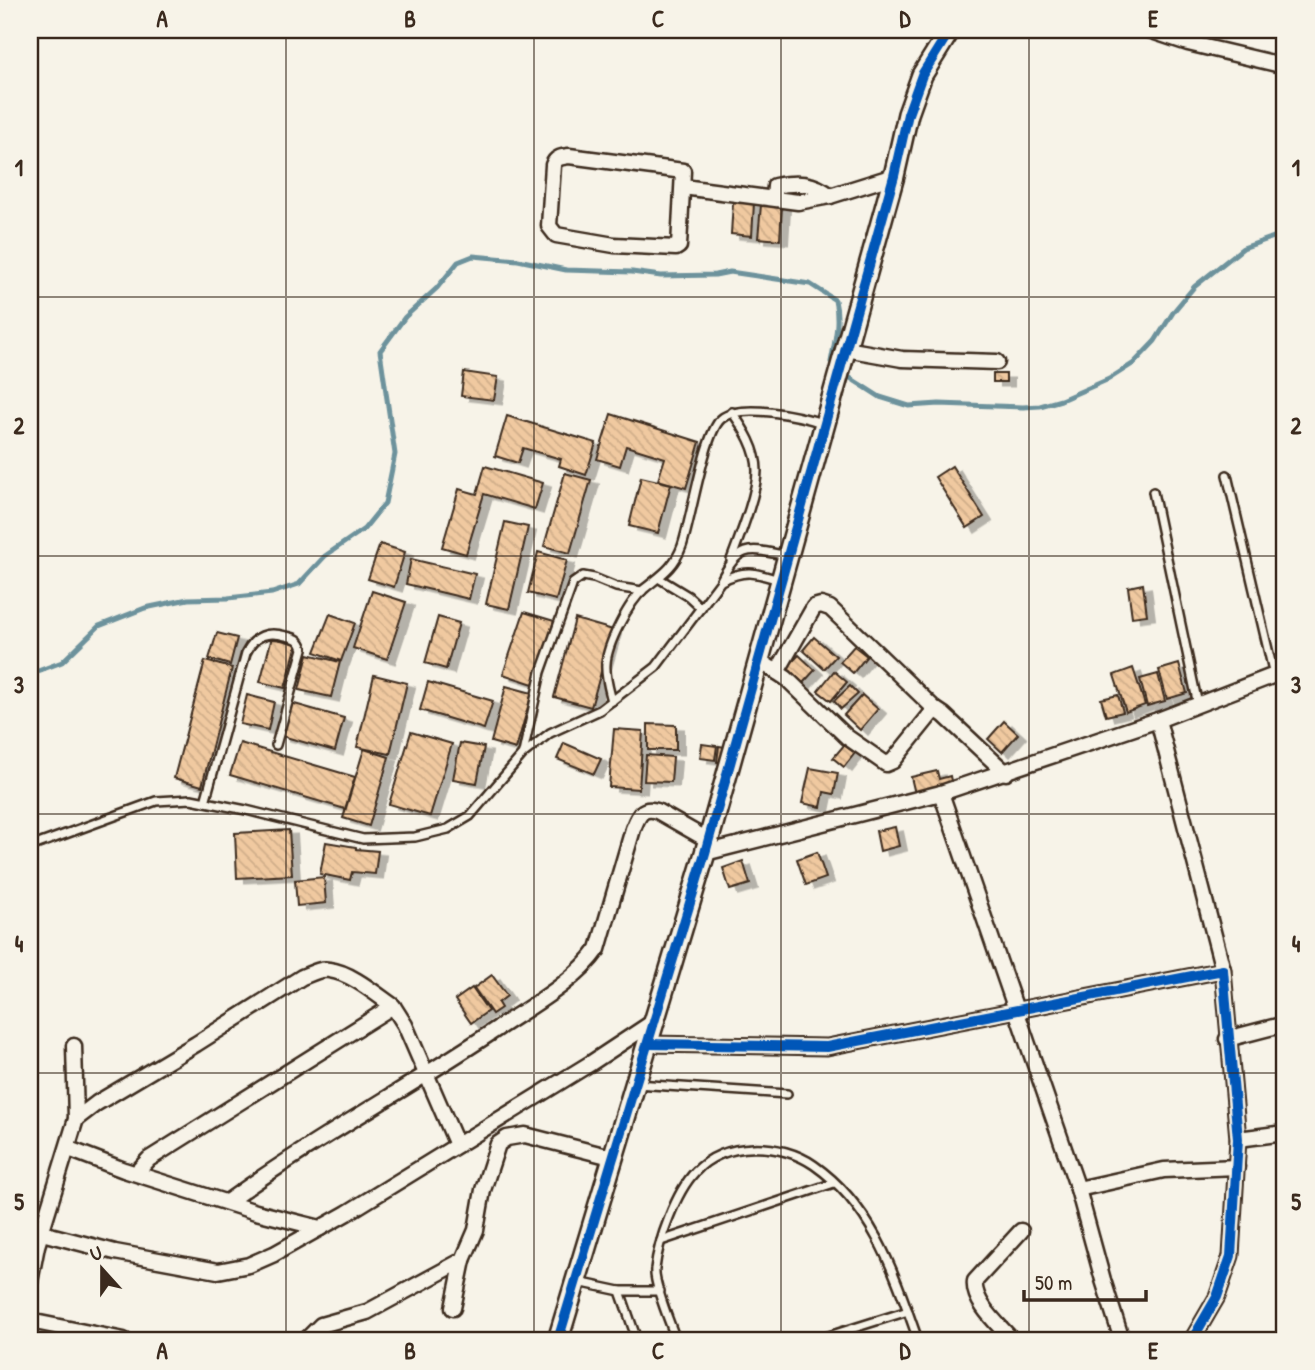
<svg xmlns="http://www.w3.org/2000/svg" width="1315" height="1370" viewBox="0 0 1315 1370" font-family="'Patrick Hand',sans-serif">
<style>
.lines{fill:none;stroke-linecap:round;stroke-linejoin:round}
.stream{stroke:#6d929c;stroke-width:5}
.building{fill:url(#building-back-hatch);stroke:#3b2a1e;stroke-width:2;filter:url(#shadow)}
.lane-casing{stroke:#3b2a1e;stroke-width:12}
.street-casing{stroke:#3b2a1e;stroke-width:19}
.secondary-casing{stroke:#3b2a1e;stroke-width:24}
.lane{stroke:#f7f3e8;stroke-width:7}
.street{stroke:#f7f3e8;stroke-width:14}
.secondary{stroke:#f7f3e8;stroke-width:19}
.cycleway-casing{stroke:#f7f3e8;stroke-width:15}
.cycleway{stroke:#0057b8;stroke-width:10}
.grid{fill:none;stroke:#3b2a1e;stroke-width:2;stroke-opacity:0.55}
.neatline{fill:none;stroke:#3b2a1e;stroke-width:2.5}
.grid-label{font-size:23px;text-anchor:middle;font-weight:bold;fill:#3b2a1e}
</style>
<defs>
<pattern id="building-back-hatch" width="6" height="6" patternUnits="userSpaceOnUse" patternTransform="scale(1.75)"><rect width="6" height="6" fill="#f0c9a0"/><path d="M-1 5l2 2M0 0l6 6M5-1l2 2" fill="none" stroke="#cfad89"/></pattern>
<filter id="shadow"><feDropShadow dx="8" dy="4.5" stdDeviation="0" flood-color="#0004"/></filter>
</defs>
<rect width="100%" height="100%" fill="#f7f3e8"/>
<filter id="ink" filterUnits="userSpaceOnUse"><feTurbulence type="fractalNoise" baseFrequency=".0143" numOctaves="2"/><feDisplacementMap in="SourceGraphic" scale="14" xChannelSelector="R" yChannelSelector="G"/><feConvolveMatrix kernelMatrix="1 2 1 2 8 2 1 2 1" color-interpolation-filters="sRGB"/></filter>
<g filter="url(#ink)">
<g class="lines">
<g class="stream">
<path d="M844 374 880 397 909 406 939 404 1023 407 1040 406 1061 400 1109 379 1134 363 1155 341 1174 311 1194 287 1243 248 1285 233"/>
<path d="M30 674 62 662 99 626 145 608 188 599 228 598 272 593 299 584 325 556 364 529 385 503 395 454 380 351 405 317 437 288 458 262 473 256 518 260 566 270 632 272 661 276 715 275 730 272 810 284 835 300C840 322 835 340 831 362L837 367"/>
</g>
</g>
<g class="building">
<path d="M733 202 754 203 752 236 731 234Z"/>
<path d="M761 205 782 206 780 240 758 238Z"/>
<path d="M464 372 498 377 494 400 461 396Z"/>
<rect x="993" y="374" width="13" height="8"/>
<path d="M611 414 700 442 686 488 658 480 665 458 626 446 620 466 597 459Z"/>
<path d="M507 416 596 443 586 475 559 466 561 459 523 448 518 463 495 456Z"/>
<path d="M485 466 543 483 535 509 484 494 466 554 442 547 459 489 477 494Z"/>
<path d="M952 466 984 517 967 528 935 477Z"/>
<path d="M565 473 591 480 570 553 544 546Z"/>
<path d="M641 477 671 484 658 533 629 526Z"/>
<path d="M505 522 528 527 509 609 486 604Z"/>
<path d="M380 544 405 552 394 587 368 579Z"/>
<path d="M538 552 567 560 556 600 528 593Z"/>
<path d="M411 559 475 574 469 599 406 584Z"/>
<path d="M1143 584 1147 615 1132 617 1128 587Z"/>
<path d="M372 591 406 602 387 659 353 648Z"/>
<path d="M524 612 554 621 533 684 503 674Z"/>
<path d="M330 614 355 623 341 661 315 652Z"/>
<path d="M438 617 459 623 446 669 425 663Z"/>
<path d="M575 619 613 630 591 707 554 697Z"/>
<path d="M217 633 237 638 230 665 209 659Z"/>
<path d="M272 637 297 644 285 688 260 682Z"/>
<path d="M814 637 836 656 824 669 803 650Z"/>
<path d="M854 646 867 656 853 673 840 662Z"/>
<path d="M308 654 340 662 331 697 299 690Z"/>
<path d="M799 655 815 670 803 683 786 668Z"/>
<path d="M205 661 232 668 202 786 174 778Z"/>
<path d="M1179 664 1187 693 1167 699 1159 670Z"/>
<path d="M1133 668 1145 705 1126 712 1114 675Z"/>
<path d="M834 671 847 682 831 701 818 691Z"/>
<path d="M1158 674 1165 701 1147 706 1140 679Z"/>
<path d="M374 675 407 683 390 754 357 747Z"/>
<path d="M428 682 493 701 484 729 420 710Z"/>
<path d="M506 686 532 693 516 749 491 742Z"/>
<path d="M850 686 858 694 841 709 834 701Z"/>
<path d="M247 695 274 702 268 730 240 724Z"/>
<path d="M862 695 878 709 860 730 844 715Z"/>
<path d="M1118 695 1123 712 1106 716 1101 699Z"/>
<path d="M291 703 344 718 335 751 282 736Z"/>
<path d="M1004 721 1018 734 1002 752 988 739Z"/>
<path d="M648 724 676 725V750H648Z"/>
<path d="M614 729 643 731 639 789 609 787Z"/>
<path d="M411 732 452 744 430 816 389 804Z"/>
<path d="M240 743 355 777 345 809 230 775Z"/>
<path d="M460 743 484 747 477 783 453 779Z"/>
<path d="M564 743 601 759 594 774 557 759Z"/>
<path d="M702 744 717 746 715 760 700 758Z"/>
<path d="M844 745 855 753 844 767 833 758Z"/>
<path d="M719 746 731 748 729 764 717 762Z"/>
<path d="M364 749 389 757 369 826 343 818Z"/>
<path d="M646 755 673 757 671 782 644 781Z"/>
<path d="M810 768 838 773 834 794 824 792 821 807 802 803Z"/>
<path d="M937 771 939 779 950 776 952 786 915 794 911 777Z"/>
<path d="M895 827 899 846 880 851 876 831Z"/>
<path d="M289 830 292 875 237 878 235 833Z"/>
<path d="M326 842 356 847V849L378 851 375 874 352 872 350 880 320 874Z"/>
<path d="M817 852 826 878 806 885 797 859Z"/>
<path d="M743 861 750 884 730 890 723 868Z"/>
<path d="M324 877 326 903 297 906 295 880Z"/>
<path d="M492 975 507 996 498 1003 501 1008 492 1014 474 988Z"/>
<path d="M472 988 488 1011 471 1023 455 1000Z"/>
</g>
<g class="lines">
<defs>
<g id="lane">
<path d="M1227 475 1274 675"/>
<path d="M1153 492 1198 705"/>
<path d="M731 560C739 538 757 494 757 471 757 449 744 429 732 412"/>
<path d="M660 579 688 596 701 608"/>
<path d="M721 580C740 542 751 549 788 556"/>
<path d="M612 701C609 689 605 677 606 664 607 644 629 602 644 589 661 575 674 568 682 546 691 521 704 434 721 419 740 402 802 416 825 424"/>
<path d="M523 753 541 672 573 583 583 576 594 578 616 587 642 591"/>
<path d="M205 802 246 653C255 635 267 631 286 636 296 638 300 639 303 649L276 745"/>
<path d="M30 847 156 801 191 799 246 810 363 839 415 837 448 829 470 816 523 754 550 733 600 710 656 667 721 581C745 569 754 572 779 580"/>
<path d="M636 1084 787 1094"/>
<path d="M661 1241 834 1183"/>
<path d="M578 1282 620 1291H660"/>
<path d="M620 1291 637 1340"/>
<path d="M676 1340C671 1325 653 1283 655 1269 658 1241 676 1192 695 1172 725 1140 781 1142 814 1165 874 1207 895 1275 918 1340"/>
<path d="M816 1340 908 1311"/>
</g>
<g id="street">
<path d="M1149 30 1188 43 1285 66"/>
<path d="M569 156 683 171 679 246 676 248 614 245 556 235 549 226 553 165C556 157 562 157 569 156Z"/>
<path d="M683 187 798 202 830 196 894 176"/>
<path d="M774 198 775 186C796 182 814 182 830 196"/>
<path d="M846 349 902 359 997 362"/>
<path d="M760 661 786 678 847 737 886 764 893 761 935 709 944 715 1006 773"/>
<path d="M777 672 814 607 821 605 830 608 935 709"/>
<path d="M1158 720 1285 671"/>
<path d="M941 793 1158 720 1223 970"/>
<path d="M705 853 941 793 1078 1189 1103 1280 1122 1340"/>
<path d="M1227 1039 1285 1024"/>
<path d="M648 1044 827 1047 1223 970 1238 1139 1231 1256 1217 1297 1192 1340"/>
<path d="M74 1046 76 1119"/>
<path d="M1238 1139 1285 1133"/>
<path d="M69 1149 124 1170 256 1212 320 1228"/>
<path d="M136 1173 149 1159 393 1006 405 1025 457 1145"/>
<path d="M1078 1189 1164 1170 1237 1167"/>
<path d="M227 1202C314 1139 409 1088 498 1028 531 1006 576 981 598 949L633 829C638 817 641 806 657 811L708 840"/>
<path d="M42 1233 115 1252 218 1271 249 1265 274 1254 347 1213 591 1063 656 1020"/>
<path d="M30 1282 37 1246 76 1119 97 1103 196 1044 302 977C310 974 320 968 329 970 350 972 376 994 393 1006"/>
<path d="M453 1308 463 1260"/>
<path d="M30 1321 124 1340"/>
<path d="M306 1340 321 1325 367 1312 463 1260 476 1230 483 1190 498 1144 507 1138 525 1135 615 1158"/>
<path d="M1012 1340C999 1325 972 1302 975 1281L1021 1231"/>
</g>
<path id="secondary" d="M558 1340 705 853 894 176 908 114 922 75 950 30"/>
</defs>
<use href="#lane" class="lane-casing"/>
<use href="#street" class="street-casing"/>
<use href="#secondary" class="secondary-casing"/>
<use href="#lane" class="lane"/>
<use href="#street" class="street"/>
<use href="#secondary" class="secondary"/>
<defs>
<g id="cycleway">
<path d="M648 1044 827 1047 1223 970 1238 1139 1231 1256 1217 1297 1192 1340"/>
<path d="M558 1340 705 853 894 176 908 114 922 75 950 30"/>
</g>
</defs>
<use href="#cycleway" class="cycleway-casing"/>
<use href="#cycleway" class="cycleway"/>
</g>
</g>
<path class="grid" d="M286 30V1340M534 30V1340M781 30V1340M1029 30V1340M30 297H1285M30 556H1285M30 814H1285M30 1073H1285"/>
<rect width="1315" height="1370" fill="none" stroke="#f7f3e8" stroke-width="77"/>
<g transform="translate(102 1269) rotate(339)" stroke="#f7f3e8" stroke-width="5" paint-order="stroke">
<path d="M0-5L12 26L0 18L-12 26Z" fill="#3b2a1e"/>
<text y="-10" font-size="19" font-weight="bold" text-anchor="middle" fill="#3b2a1e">U</text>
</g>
<path d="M1024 1290v10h122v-10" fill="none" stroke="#3b2a1e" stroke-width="3.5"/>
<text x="1035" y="1290" font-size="21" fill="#3b2a1e" stroke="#f7f3e8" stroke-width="5" paint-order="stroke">50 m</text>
<rect x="38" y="38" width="1238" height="1294" class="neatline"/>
<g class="grid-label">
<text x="162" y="27">A</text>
<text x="410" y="27">B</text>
<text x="658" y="27">C</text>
<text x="905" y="27">D</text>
<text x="1153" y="27">E</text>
<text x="19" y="176">1</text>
<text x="1296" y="176">1</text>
<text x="19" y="434">2</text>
<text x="1296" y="434">2</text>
<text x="19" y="693">3</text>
<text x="1296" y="693">3</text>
<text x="19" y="952">4</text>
<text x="1296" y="952">4</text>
<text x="19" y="1210">5</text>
<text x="1296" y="1210">5</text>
<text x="162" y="1359">A</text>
<text x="410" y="1359">B</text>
<text x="658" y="1359">C</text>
<text x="905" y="1359">D</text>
<text x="1153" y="1359">E</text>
</g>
</svg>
